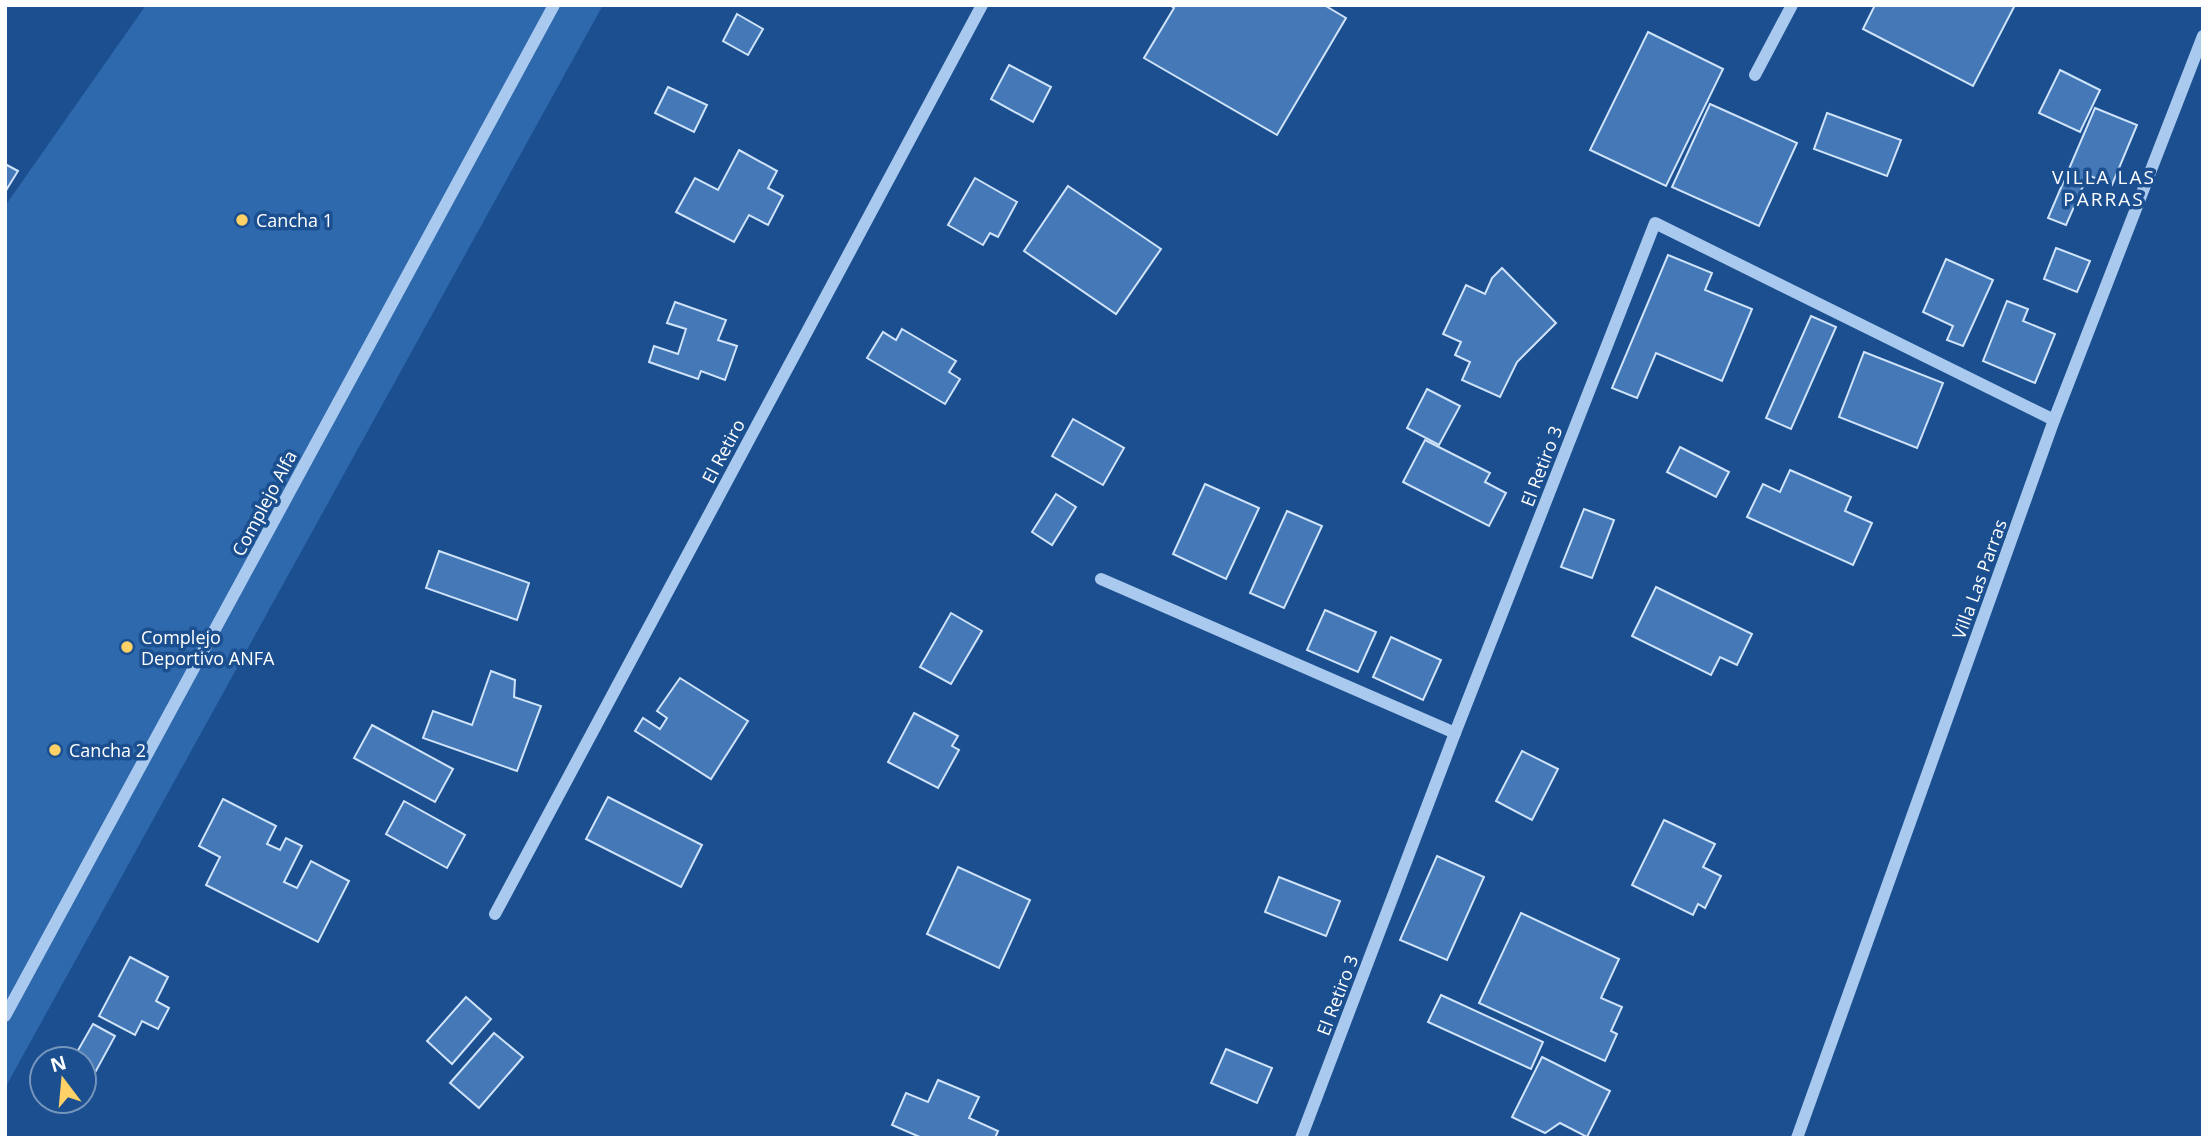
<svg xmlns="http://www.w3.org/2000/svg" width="2208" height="1143" viewBox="0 0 2208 1143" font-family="'Open Sans',sans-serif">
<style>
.green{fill:#2e69ad}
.building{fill:#4478b7;stroke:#cfe3fa;stroke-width:2}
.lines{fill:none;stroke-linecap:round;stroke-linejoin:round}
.minor{stroke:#a9c9ee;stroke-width:12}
.poi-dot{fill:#ffd166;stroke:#1b4f8f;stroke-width:2.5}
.labels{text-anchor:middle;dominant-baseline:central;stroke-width:7;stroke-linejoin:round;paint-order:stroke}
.poi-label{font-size:18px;fill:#fff;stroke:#1b4f8f;text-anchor:start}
.street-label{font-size:18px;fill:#fff;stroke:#1b4f8f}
.neighbourhood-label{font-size:19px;letter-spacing:2px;fill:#fff;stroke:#1b4f8f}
</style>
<rect width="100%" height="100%" fill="#1b4f8f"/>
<path class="green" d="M146 5H603L5 1088V206Z"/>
<g class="building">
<path d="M1170 5H1324L1346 18 1277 135 1144 58 1174 8Z"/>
<path d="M1875 5H2015L1973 86 1863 29Z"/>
<path d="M737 14 763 29 748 55 723 41Z"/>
<path d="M1648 32 1723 69 1666 186 1590 150Z"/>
<path d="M1009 65 1051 87 1033 122 991 99Z"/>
<path d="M2060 70 2100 90 2080 132 2039 113Z"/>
<path d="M668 87 707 105 694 132 655 113Z"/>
<path d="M1710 104 1797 143 1759 226 1672 187Z"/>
<path d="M2095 108 2137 125 2112 185 2088 175 2066 225 2048 218Z"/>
<path d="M1827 113 1901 140 1887 176 1814 149Z"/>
<path d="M739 150 777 171 768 188 783 196 768 225 749 215 734 242 676 212 695 178 718 190Z"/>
<path d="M5 164 18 171 5 192Z"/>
<path d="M975 178 1017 202 998 237 990 233 983 245 948 225Z"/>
<path d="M1068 186 1161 249 1116 314 1024 251Z"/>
<path d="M2056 248 2090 261 2077 292 2044 279Z"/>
<path d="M1668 255 1712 273 1705 290 1752 309 1722 381 1656 353 1637 398 1612 388Z"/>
<path d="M1946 259 1993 280 1963 346 1947 340 1953 326 1923 312Z"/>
<path d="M1502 268 1556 323 1517 362 1500 397 1462 380 1470 362 1455 355 1461 342 1443 334 1466 285 1485 294 1492 278Z"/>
<path d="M2007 301 2028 309 2023 321 2055 334 2035 383 1983 361Z"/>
<path d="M675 302 726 320 718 340 737 346 725 380 701 371 698 379 649 362 654 346 678 354 686 329 667 323Z"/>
<path d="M1811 316 1836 327 1791 429 1766 418Z"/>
<path d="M902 329 956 361 949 372 960 379 945 404 867 358 883 332 896 340Z"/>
<path d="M1864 352 1943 383 1917 448 1839 417Z"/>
<path d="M1427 389 1460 406 1439 445 1407 428Z"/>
<path d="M1073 419 1124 448 1103 485 1052 456Z"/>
<path d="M1425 440 1490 473 1485 482 1506 493 1489 526 1403 482Z"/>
<path d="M1680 447 1729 472 1716 497 1667 472Z"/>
<path d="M1790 470 1851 497 1845 511 1872 523 1853 565 1747 517 1763 484 1780 492Z"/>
<path d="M1205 484 1259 508 1226 579 1173 554Z"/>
<path d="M1056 494 1076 507 1052 545 1032 532Z"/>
<path d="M1584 509 1614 520 1592 578 1561 567Z"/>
<path d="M1287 511 1322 526 1284 608 1250 593Z"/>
<path d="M439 551 529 583 517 620 426 588Z"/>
<path d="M1656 587 1752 634 1737 665 1720 657 1711 675 1632 636Z"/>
<path d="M1325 610 1376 632 1358 672 1307 650Z"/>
<path d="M951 613 982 631 951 684 920 667Z"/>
<path d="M1391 637 1441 660 1423 700 1373 677Z"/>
<path d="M491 671 515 680 514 697 541 706 517 771 423 738 433 711 472 725Z"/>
<path d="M680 678 748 721 711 779 635 731 643 718 660 729 667 718 657 711Z"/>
<path d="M914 713 958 736 952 746 959 750 938 788 888 762Z"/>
<path d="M372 725 453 769 435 802 354 758Z"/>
<path d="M1522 751 1558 769 1532 820 1496 801Z"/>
<path d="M608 797 702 845 681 887 586 839Z"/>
<path d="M223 799 276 826 267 844 280 850 286 838 302 846 284 882 297 888 311 861 349 881 318 942 206 885 220 857 199 846Z"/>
<path d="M404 801 465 835 447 868 386 834Z"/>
<path d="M1664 820 1715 844 1703 867 1721 876 1705 908 1698 904 1693 915 1632 885Z"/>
<path d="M1437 856 1484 877 1447 960 1400 940Z"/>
<path d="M958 867 1030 900 999 968 927 934Z"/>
<path d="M1279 877 1340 901 1326 936 1265 912Z"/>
<path d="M1521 913 1619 959 1601 998 1622 1007 1611 1031 1617 1034 1605 1061 1479 1003Z"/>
<path d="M130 957 168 977 156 1001 169 1008 158 1029 142 1021 135 1035 99 1016Z"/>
<path d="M1441 995 1543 1042 1531 1069 1428 1022Z"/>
<path d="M466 997 491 1019 452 1064 427 1041Z"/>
<path d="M93 1024 115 1036 91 1080 84 1076V1059H73Z"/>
<path d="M494 1033 523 1057 479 1108 450 1083Z"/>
<path d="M1226 1049 1272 1068 1257 1103 1211 1083Z"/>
<path d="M1542 1057 1610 1091 1587 1137 1560 1123 1545 1133 1512 1117Z"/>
<path d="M938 1080 979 1097 969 1118 998 1131 995 1138H922L892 1125 906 1093 928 1102Z"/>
</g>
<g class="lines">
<g class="minor">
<path d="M1755 75 1792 5"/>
<path d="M1101 579 1455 733"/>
<path d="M495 914 982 5"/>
<path d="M5 1016 554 5"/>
<path d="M1301 1138 1455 733 1655 223 2054 420"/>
<path d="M1797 1138 2054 420 2203 36"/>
</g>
</g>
<g class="poi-dot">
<circle cx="242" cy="220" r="7"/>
<circle cx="127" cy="647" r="7"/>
<circle cx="55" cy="750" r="7"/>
</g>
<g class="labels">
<g class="poi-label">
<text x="256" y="220">Cancha 1</text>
<text x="141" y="637">Complejo<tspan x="141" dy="21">Deportivo ANFA</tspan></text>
<text x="69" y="750">Cancha 2</text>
</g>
<g class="street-label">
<text transform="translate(723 451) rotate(-62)">El Retiro</text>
<text transform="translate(1541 466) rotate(-69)">El Retiro 3</text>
<text transform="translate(264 503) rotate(-62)">Complejo Alfa</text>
<text transform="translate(1979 579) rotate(-70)">Villa Las Parras</text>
<text transform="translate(1337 995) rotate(-69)">El Retiro 3</text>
</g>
<g class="neighbourhood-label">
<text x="2104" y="177">VILLA LAS<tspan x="2104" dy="22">PARRAS</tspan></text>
</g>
</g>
<rect width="2208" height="1143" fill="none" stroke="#ffffff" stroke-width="14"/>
<g transform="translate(63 1080) rotate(344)"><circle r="33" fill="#1b4f8f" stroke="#7695bc" stroke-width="2"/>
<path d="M0-5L12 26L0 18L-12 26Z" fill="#ffd166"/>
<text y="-10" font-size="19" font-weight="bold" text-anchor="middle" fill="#ffffff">N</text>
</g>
</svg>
